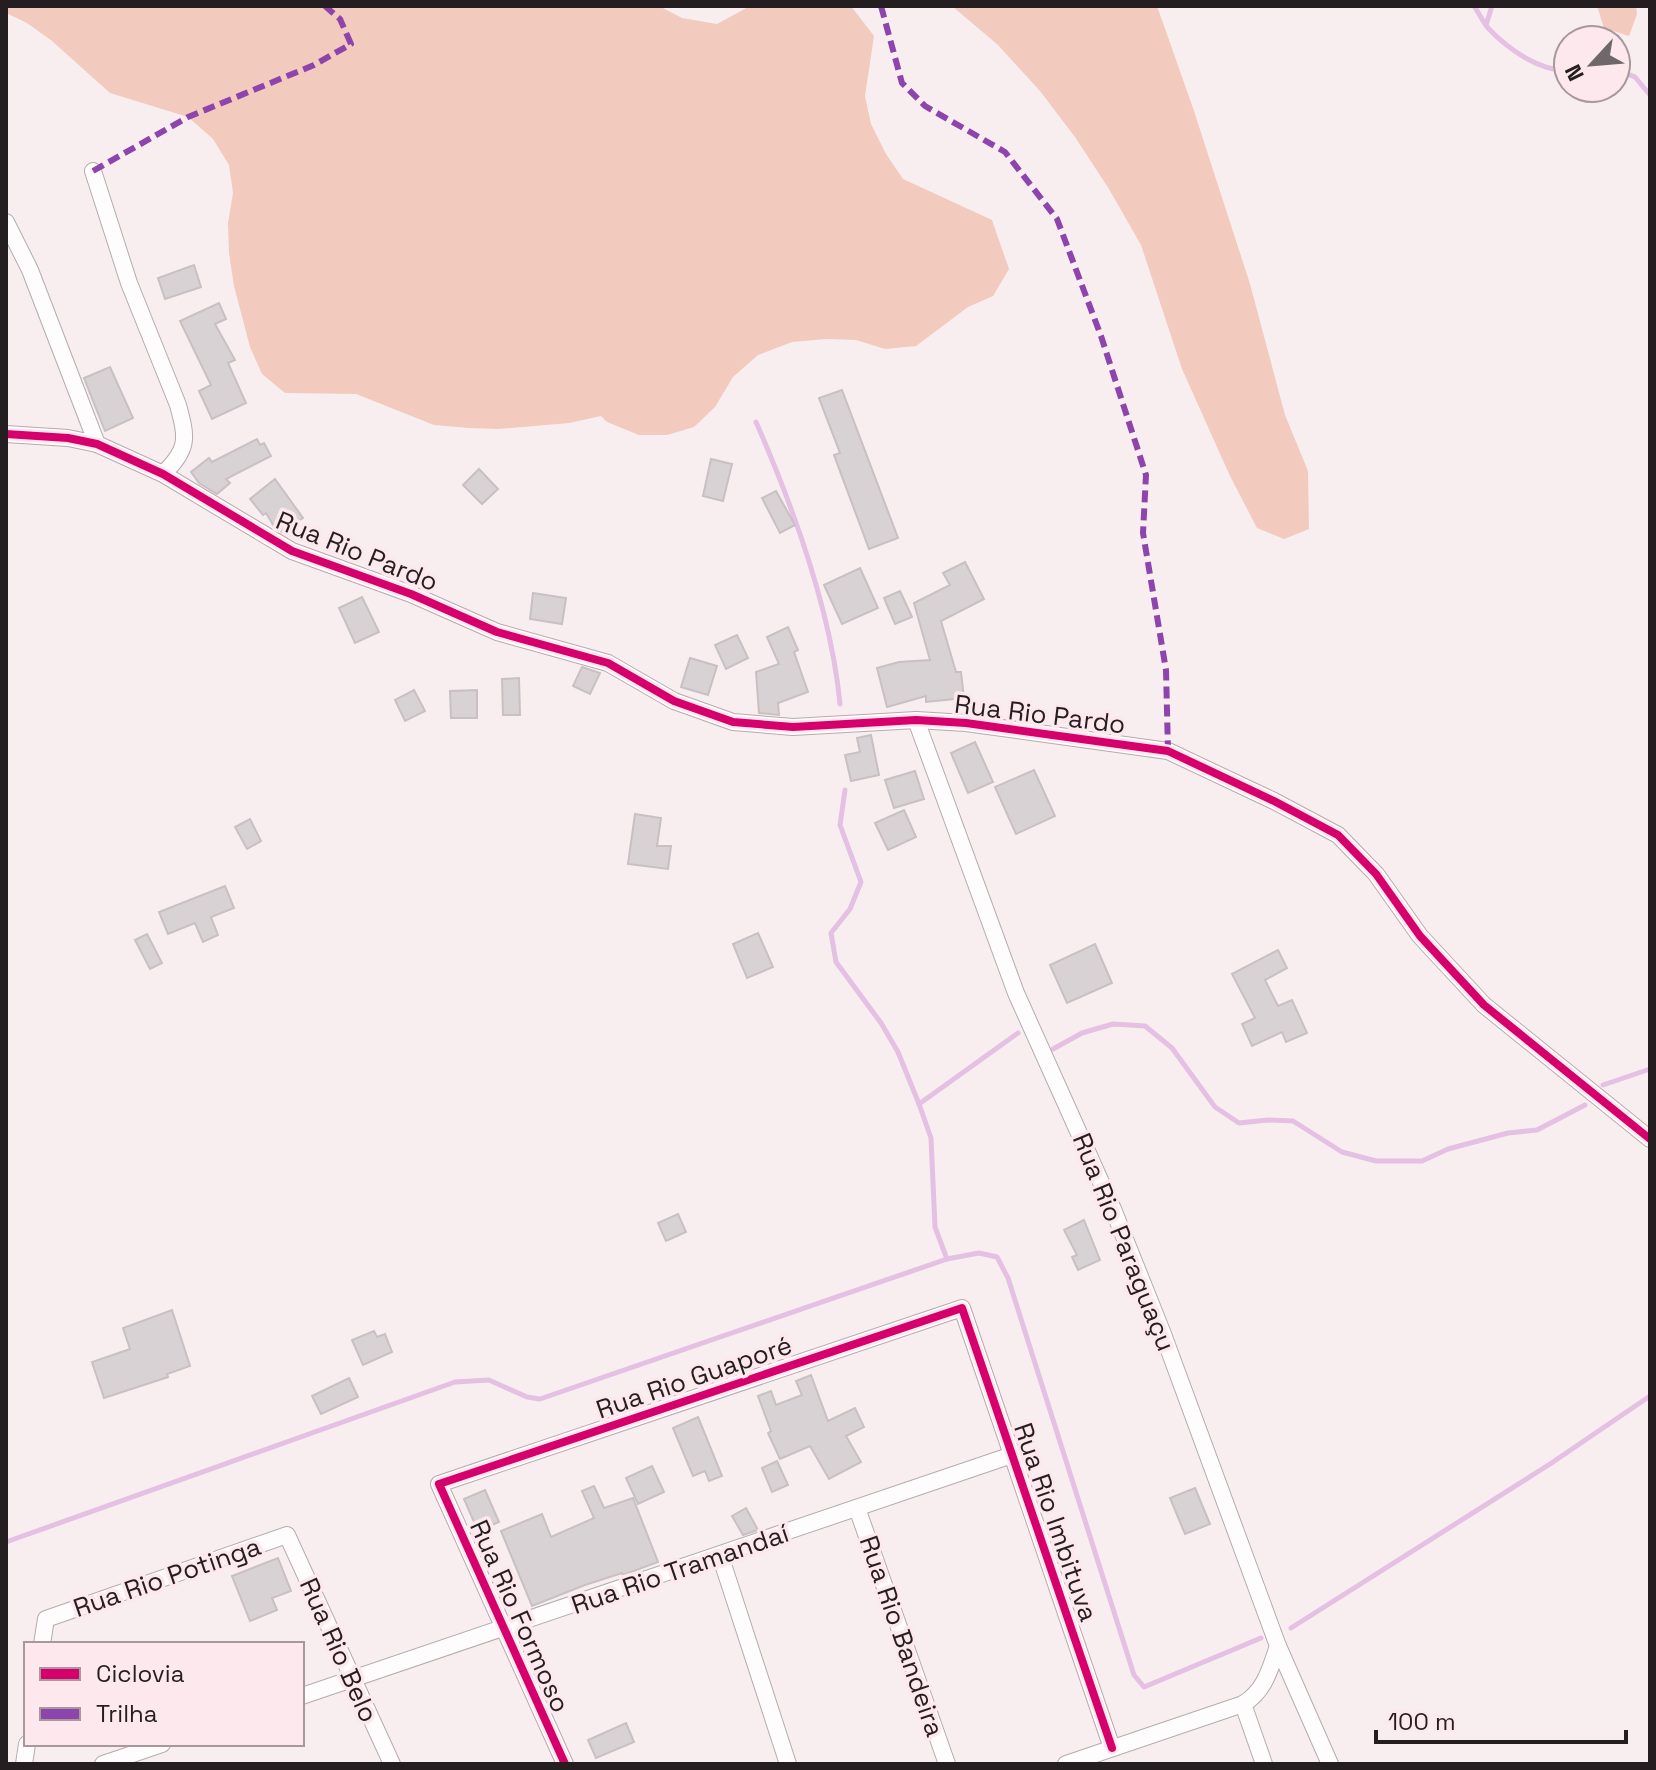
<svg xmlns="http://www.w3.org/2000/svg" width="1656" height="1770" viewBox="0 0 1656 1770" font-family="'Space Grotesk',sans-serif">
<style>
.forest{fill:#f2cabe}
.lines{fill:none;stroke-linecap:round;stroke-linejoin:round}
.stream{stroke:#e4c0e2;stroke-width:5}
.building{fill:#d9d2d4;stroke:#c8c0c3;stroke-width:2}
.minor-casing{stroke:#b4acad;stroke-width:18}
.minor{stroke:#fefcfd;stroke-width:16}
.quiet{stroke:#8e44ad;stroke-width:6;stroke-dasharray:12 6;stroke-linecap:butt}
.cycleway-casing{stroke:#fde9ed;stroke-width:13}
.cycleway{stroke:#d6006c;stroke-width:8}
.labels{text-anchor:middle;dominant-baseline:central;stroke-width:7;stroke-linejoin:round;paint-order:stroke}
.street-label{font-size:26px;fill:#251e20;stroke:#fde9ed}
</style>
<rect width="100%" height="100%" fill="#f8eef0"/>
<g class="forest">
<path d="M6 6H659L682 18 717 24 750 6H851L874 36 865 96 871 124 886 154 903 179 992 220 1009 269 993 296 968 307 916 346 885 349 856 340 826 339 792 342 758 355 733 377 715 407 694 427 667 435H639L607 422 601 416 569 423 498 429 469 428 434 425 356 394 285 393 262 374 250 347 234 286 229 253 228 223 233 193 229 165 213 139 188 117 110 93 52 41 27 23 6 13Z"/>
<path d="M952 6H1157L1194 111 1250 284 1285 415 1308 471 1309 529 1284 539 1257 528 1230 476 1182 369 1141 245 1109 189 1075 137 1040 91 998 45Z"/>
<path d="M1597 6H1636L1637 14 1629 36 1604 28Z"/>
</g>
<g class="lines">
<g class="stream">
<path d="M1474 6C1479 13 1483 22 1488 28 1509 50 1538 70 1568 71"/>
<path d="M1486 25 1492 6"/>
<path d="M1616 69 1635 77 1650 95"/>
<path d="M756 422C794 509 831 610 840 704"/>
<path d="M845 790 840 825 861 882 850 909 831 933 836 962 881 1023 898 1052 919 1104"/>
<path d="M1053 1049 1082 1033 1113 1024 1145 1026 1172 1048 1215 1107 1239 1123 1268 1120 1293 1121 1342 1152 1376 1161H1422L1448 1149 1508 1133 1537 1130 1585 1105"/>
<path d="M1603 1085 1650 1069"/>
<path d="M947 1259 935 1227 931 1138 919 1104 1018 1033"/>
<path d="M6 1542 455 1382 489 1380 527 1397 540 1399 947 1259 979 1253 997 1257 1008 1278 1134 1675 1144 1687 1261 1638"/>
<path d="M1291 1628 1550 1464 1650 1396"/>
</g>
</g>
<g class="building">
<path d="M194 265 201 287 165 299 158 278Z"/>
<path d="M219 303 226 319 215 324 235 360 228 363 246 403 212 419 199 391 211 385 180 321Z"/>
<path d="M110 367 133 418 105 431 84 378Z"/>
<path d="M842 390 898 538 869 549 834 455 840 453 819 398Z"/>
<path d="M257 439 260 445 264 443 271 456 226 479 230 483 217 494 199 483 191 472 209 458 212 462Z"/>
<path d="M711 459 732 464 723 501 703 496Z"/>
<path d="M479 469 498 489 482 504 463 485Z"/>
<path d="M275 479 303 518 282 532 275 528 266 513 263 515 250 499Z"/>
<path d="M776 491 795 525 780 533 762 498Z"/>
<path d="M965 562 984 599 941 621 956 672H961L964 698 926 702V696L887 707 877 668 899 662 930 660 914 603 950 585 943 573Z"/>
<path d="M860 568 878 608 842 624 824 585Z"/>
<path d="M900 591 912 617 895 624 884 598Z"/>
<path d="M533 593 566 598 562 624 530 619Z"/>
<path d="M362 597 379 632 355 643 339 608Z"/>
<path d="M788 627 798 650 794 652 808 692 778 703 779 715 759 713 756 672 779 664 767 637Z"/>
<path d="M737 635 748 658 726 669 715 645Z"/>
<path d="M690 658 717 666 708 695 681 687Z"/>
<path d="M582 667 600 673 590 694 573 686Z"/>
<path d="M519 678 520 715H503L502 679Z"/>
<path d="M414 690 425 711 405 721 395 700Z"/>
<path d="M477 690V718H451L450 691Z"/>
<path d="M871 735 879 775 851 781 845 755 860 752 857 738Z"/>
<path d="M975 742 993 782 968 793 951 753Z"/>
<path d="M1034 770 1055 816 1016 834 995 787Z"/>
<path d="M915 771 924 799 894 808 885 780Z"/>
<path d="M904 810 916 837 888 850 875 823Z"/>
<path d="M635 814 661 818 657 846H671L668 869 628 864Z"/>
<path d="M250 819 261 841 247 849 235 827Z"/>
<path d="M225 886 234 908 211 917 218 935 203 942 195 923 168 934 159 912Z"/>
<path d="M758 933 773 967 747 978 733 944Z"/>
<path d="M147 934 162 963 150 969 135 940Z"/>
<path d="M1095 944 1112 983 1067 1003 1050 965Z"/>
<path d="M1278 950 1287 968 1265 980 1278 1006 1292 1000 1307 1033 1286 1042 1282 1032 1252 1046 1242 1024 1255 1018 1232 974Z"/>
<path d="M678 1214 686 1232 666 1241 658 1223Z"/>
<path d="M1084 1220 1100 1260 1078 1270 1072 1257 1077 1255 1064 1230Z"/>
<path d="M172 1310 190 1366 167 1374 168 1377 104 1398 92 1362 130 1349 123 1328Z"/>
<path d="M374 1331 377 1337 385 1334 392 1352 363 1365 352 1340Z"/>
<path d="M811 1375 828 1421 855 1408 864 1427 846 1436 861 1462 829 1479 810 1446 780 1459 768 1433 771 1431 758 1396 771 1391 776 1405 802 1395 796 1381Z"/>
<path d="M349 1378 358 1397 321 1414 312 1396Z"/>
<path d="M698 1417 722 1476 709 1481 705 1471 693 1476 673 1428Z"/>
<path d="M777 1461 788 1485 772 1492 762 1468Z"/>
<path d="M652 1466 664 1492 638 1504 626 1478Z"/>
<path d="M594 1486 604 1508 633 1498 658 1562 623 1575 622 1573 585 1585 532 1606 501 1531 542 1514 551 1537 594 1518 582 1491Z"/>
<path d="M1195 1488 1210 1524 1185 1534 1170 1498Z"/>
<path d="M485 1490 499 1522 478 1531 464 1499Z"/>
<path d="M746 1508 758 1530 743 1535 732 1516Z"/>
<path d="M278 1558 291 1591 272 1598 277 1610 250 1621 232 1576Z"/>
<path d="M626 1723 634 1742 596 1758 588 1740Z"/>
</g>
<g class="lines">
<defs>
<g id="minor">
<path d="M93 171 129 283 178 405C187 438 189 449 163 474"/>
<path d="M6 222 30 270 97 444"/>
<path d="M6 434 68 438 97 444 163 474 292 551 411 594 497 632 608 663 674 701 733 722 793 727 916 720 966 723 1168 751 1274 801 1338 835 1376 874 1420 936 1484 1005 1650 1139"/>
<path d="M916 720 1016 993 1113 1209 1163 1334 1278 1646 1330 1764"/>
<path d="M857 1508 947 1764"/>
<path d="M720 1555 788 1764"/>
<path d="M42 1644 46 1619 287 1535 392 1764"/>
<path d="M302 1696 1012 1455"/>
<path d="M1243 1704 1264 1764"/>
<path d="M24 1764 27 1744"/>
<path d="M103 1764 162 1744"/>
<path d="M565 1764 439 1484 962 1308 1112 1748"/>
<path d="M1066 1764 1243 1704C1265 1691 1270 1669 1278 1646"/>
</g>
</defs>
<use href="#minor" class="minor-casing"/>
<use href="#minor" class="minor"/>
<g class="quiet">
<path d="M881 6 902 83 925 106 1005 152 1057 219 1101 336 1146 475 1143 533 1166 670 1168 751"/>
<path d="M93 171 188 117 314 65 351 44 340 19 325 6"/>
</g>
<defs>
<g id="cycleway">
<path d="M6 434 68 438 97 444 163 474 292 551 411 594 497 632 608 663 674 701 733 722 793 727 916 720 966 723 1168 751 1274 801 1338 835 1376 874 1420 936 1484 1005 1650 1139"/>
<path d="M565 1764 439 1484 962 1308 1112 1748"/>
</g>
</defs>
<use href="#cycleway" class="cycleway-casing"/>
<use href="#cycleway" class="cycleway"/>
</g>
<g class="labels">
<g class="street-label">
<text transform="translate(357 551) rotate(22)">Rua Rio Pardo</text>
<text transform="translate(1040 714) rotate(7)">Rua Rio Pardo</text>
<text transform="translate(1124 1242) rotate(68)">Rua Rio Paraguaçu</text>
<text transform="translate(694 1377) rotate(-19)">Rua Rio Guaporé</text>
<text transform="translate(1056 1522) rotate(71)">Rua Rio Imbituva</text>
<text transform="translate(680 1569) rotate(-19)">Rua Rio Tramandaí</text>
<text transform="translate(167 1577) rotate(-19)">Rua Rio Potinga</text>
<text transform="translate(520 1616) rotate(66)">Rua Rio Formoso</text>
<text transform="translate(902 1636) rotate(71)">Rua Rio Bandeira</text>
<text transform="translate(339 1650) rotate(66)">Rua Rio Belo</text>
</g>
</g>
<rect width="1656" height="1770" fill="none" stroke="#251e20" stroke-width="16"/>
<rect x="24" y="1642" width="280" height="104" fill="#fde9ed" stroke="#a7989b" stroke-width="2"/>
<rect x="40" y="1668" width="40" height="12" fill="#d6006c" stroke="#a7989b" stroke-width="2"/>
<text x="96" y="1682" font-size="24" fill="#251e20">Ciclovia</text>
<rect x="40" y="1708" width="40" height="12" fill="#8e44ad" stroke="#a7989b" stroke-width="2"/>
<text x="96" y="1722" font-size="24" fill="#251e20">Trilha</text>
<g transform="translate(1592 64) rotate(244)"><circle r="38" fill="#fde9ed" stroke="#a7989b" stroke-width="2"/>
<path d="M0-6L14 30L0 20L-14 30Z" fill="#6f6769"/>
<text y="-12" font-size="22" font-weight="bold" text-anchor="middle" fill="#251e20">N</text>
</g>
<path d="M1376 1730v12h250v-12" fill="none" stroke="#251e20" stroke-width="4"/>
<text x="1388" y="1730" font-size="24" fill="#251e20" stroke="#fde9ed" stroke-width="6" paint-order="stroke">100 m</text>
</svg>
